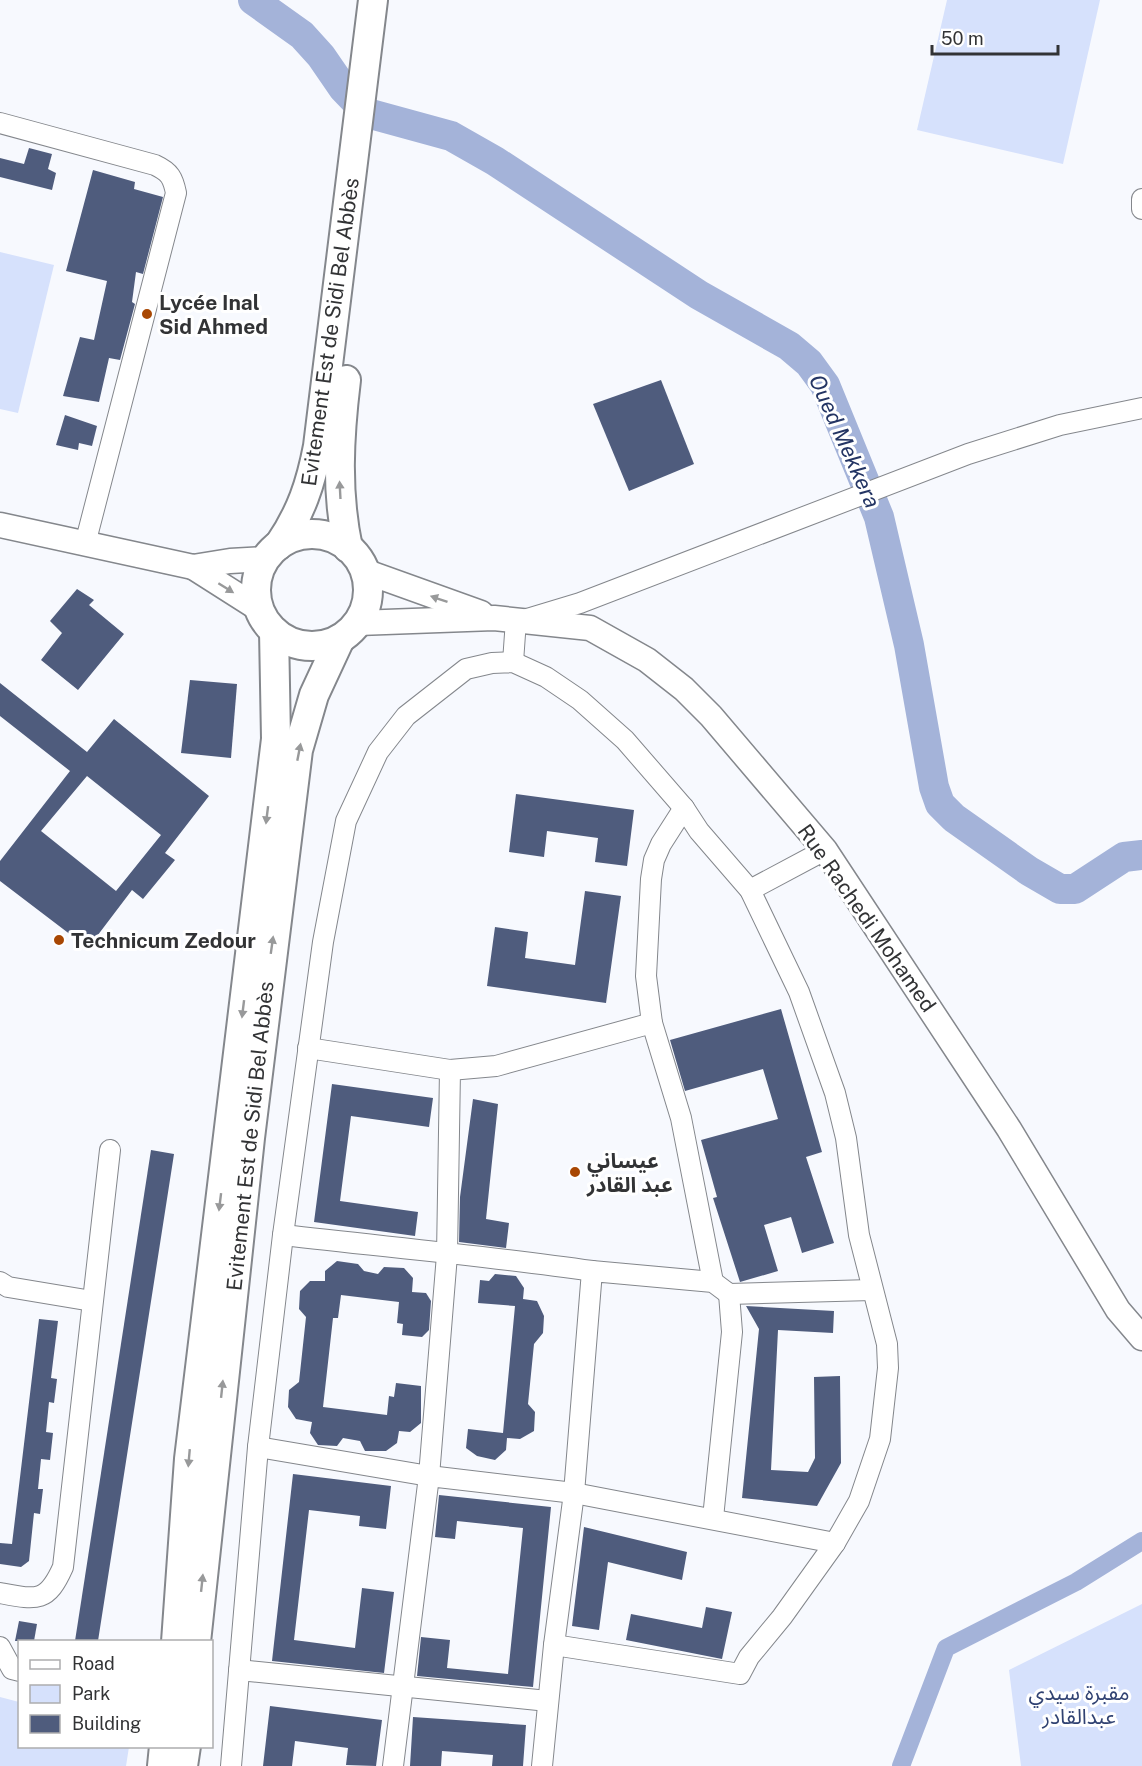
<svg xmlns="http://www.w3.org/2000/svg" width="1142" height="1766" viewBox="0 0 1142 1766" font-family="'Public Sans','Noto Sans Arabic',sans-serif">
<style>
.green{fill:#d6e1fc}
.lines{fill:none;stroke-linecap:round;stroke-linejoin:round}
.canal{stroke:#a4b3d9;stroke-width:18}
.river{stroke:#a4b3d9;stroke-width:30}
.building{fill:#4f5c7d;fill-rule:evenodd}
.minor-casing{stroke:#84878c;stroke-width:22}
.major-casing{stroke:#84878c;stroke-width:27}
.highway-casing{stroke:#84878c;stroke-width:32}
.minor{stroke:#fff;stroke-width:20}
.major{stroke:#fff;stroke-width:24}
.highway{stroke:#fff;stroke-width:28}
.oneway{fill:#98999a}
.poi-dot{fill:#a84703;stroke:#fff;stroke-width:2}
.labels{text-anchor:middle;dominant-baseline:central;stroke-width:6;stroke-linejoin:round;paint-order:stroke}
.poi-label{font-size:21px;font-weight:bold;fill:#323335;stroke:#fff;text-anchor:start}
.street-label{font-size:21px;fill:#323335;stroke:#fff}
.park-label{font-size:21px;fill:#304272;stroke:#fff}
.water-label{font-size:22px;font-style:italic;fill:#243564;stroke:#fff}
</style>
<rect width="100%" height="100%" fill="#f7f9fe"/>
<g class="green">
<path d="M947 0H1100L1063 164 917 130Z"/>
<path d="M0 252 54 265 18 413 0 409Z"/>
<path d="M1142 1604V1766H1021L1009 1670Z"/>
<path d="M0 1697 19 1702 20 1746 129 1747 126 1766H0Z"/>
</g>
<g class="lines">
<path class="canal" d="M901 1766 946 1648 1076 1582 1142 1541"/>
<path class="river" d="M253 0 302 35 321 56 343 88 367 113 451 136 495 161 699 295 789 346 809 363 825 385 879 517 909 645 934 787 940 804 954 818 1029 871 1060 889H1075L1124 857 1142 855"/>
</g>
<g class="building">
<path d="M29 148 52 154 48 169 56 173 52 190 0 177V158L24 164Z"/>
<path d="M93 170 135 182 134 189 163 197 143 274 136 272 132 302 135 304 120 360 109 358 99 402 63 396 80 337 94 340 107 281 66 271Z"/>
<path d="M661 380 694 464 629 491 593 404Z"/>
<path d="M65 415 97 426 92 446 79 443 78 450 56 445Z"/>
<path d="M77 589 94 600 89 605 124 634 78 690 41 660 62 633 50 621Z"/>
<path d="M190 680 237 684 231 758 181 753Z"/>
<path d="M0 683 87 752 114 719 209 796 165 853 175 860 143 899 132 890 88 948 0 881V861L70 771 0 716ZM87 776 161 835 116 891 41 831Z"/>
<path d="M516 794 634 810 627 866 595 862 598 838 547 831 544 857 509 852Z"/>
<path d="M585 891 621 896 606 1003 487 986 495 927 528 932 525 958 575 965Z"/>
<path d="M781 1009 822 1152 806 1157 834 1243 802 1253 791 1217 764 1225 778 1271 740 1282 713 1198 717 1197 701 1140 778 1119 763 1069 685 1091 670 1040Z"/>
<path d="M332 1084 433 1098 429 1127 351 1116 340 1201 418 1212 415 1236 314 1222Z"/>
<path d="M473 1099 498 1104 486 1219 509 1223 506 1248 459 1242 460 1197Z"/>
<path d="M151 1150 174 1154 98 1641H75Z"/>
<path d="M337 1261 358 1264 364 1271 378 1274 384 1267 404 1268 413 1278 412 1292 426 1293 431 1301 429 1330 422 1337 402 1335 403 1324 397 1323 399 1302 341 1295 338 1318H333L323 1407 387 1415 389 1396 394 1397 396 1383 421 1386V1423L410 1432 399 1431 397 1443 386 1451H365L360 1441 343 1438 337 1446 318 1445 310 1433 312 1422 296 1419 288 1407 289 1390 299 1382 306 1317 299 1309 300 1291 310 1281H325V1271Z"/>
<path d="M495 1274 516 1276 524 1288 523 1299 537 1301 544 1316 543 1333 534 1344 528 1404 535 1412 534 1431 520 1439 507 1438 506 1450 495 1460 477 1456 466 1448 468 1429 503 1433 515 1306 478 1303 480 1280 489 1281Z"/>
<path d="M746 1306 834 1311 833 1333 778 1330 771 1470 808 1472 815 1458 814 1377 840 1376 841 1463 817 1506 742 1498 759 1329Z"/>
<path d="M39 1319 58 1321 51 1378 57 1379 54 1403 49 1402 46 1432 53 1433 50 1460 41 1459 38 1489H43L40 1514 34 1513 29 1561 21 1567 0 1564V1543L12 1544Z"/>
<path d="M293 1474 391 1486 386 1529 359 1526 360 1516 309 1510 294 1640 355 1648 362 1588 394 1592 384 1673 272 1661Z"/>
<path d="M439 1495 551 1507 533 1687 417 1676 421 1637 450 1640 447 1668 508 1674 523 1528 457 1521 455 1539 435 1537Z"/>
<path d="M584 1527 687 1552 682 1580 608 1562 599 1630 572 1626Z"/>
<path d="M706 1607 732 1612 722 1659 626 1640 631 1614 702 1628Z"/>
<path d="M19 1621 37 1624 34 1641H15Z"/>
<path d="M270 1706 382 1720 376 1766 346 1765 348 1748 295 1741 292 1766H263Z"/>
<path d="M413 1717 526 1725 523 1766H492L493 1755 442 1751 441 1766H410Z"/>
</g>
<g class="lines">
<defs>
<g id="minor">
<path d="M0 123 155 165C170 172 173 178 176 193L85 544"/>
<path d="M1142 199V209"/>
<path d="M527 619 580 603 968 454 1060 425 1142 408"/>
<path d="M513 662 516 620"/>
<path d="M750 890 825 850"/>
<path d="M652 1023 681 1118 713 1282"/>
<path d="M308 1048 450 1070"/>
<path d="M283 1235C386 1247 490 1256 592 1271"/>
<path d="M0 1282 8 1287 92 1301"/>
<path d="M258 1447 429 1476 447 1255 450 1070 496 1066 652 1023 646 976 651 879 654 860 661 844 684 808"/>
<path d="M713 1518 732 1332 729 1294"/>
<path d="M0 1593C37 1600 47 1603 63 1567L110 1150"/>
<path d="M0 1647 12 1669 20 1671"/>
<path d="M239 1670 548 1701"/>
<path d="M231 1766 258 1447 283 1235 323 942 346 821 378 752 406 716 466 669 492 663 513 662 546 677 580 700 625 740 684 808 699 831 750 890 799 992 835 1093 846 1138 859 1235 887 1344 888 1368 880 1439 859 1501 835 1543 782 1617 749 1657 740 1674 554 1645"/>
<path d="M393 1766 429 1476 574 1493 835 1543"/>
<path d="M542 1766 554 1645 574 1493 592 1271 713 1282 729 1294 872 1290"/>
</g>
<g id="major">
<path d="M0 525 193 567 230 561 266 559"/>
<path d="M193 567 259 609"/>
<path d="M364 571 481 613"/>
<path d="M358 623 494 618 590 628 647 660 684 689 711 716 825 850 1009 1129 1118 1310 1142 1338"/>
</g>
<g id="highway">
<path d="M346 380C339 437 336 492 348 548"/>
<circle cx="312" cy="590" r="56"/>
<path d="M279 545C301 513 311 483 318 446L373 0"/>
<path d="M176 1642 189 1459 276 739 274 631"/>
<path d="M196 1642 250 1138 298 750 314 695 340 639"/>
<path d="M162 1766 164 1746"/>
<path d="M183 1766 186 1746"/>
</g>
</defs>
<use href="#minor" class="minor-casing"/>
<use href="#major" class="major-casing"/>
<use href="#highway" class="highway-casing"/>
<use href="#minor" class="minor"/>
<use href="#major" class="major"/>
<use href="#highway" class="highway"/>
</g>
<defs><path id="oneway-solid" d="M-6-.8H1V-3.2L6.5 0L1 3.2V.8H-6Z" transform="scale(1.5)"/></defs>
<g class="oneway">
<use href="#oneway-solid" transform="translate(340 490) rotate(-93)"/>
<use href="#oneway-solid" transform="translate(226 588) rotate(32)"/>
<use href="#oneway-solid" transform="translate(439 599) rotate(-161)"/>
<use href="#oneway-solid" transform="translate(299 752) rotate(-79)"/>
<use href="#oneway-solid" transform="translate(267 815) rotate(97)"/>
<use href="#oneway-solid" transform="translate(272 945) rotate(-82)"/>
<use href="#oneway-solid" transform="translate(243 1009) rotate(97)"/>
<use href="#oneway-solid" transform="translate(220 1202) rotate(97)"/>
<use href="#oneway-solid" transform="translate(222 1389) rotate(-84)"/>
<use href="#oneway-solid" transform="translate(189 1458) rotate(95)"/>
<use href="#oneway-solid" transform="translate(202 1583) rotate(-84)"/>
</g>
<g class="poi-dot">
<circle cx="147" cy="314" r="6"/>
<circle cx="59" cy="940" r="6"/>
<circle cx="575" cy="1172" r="6"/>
</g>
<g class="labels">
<g class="poi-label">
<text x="159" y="302">Lycée Inal<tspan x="159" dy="24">Sid Ahmed</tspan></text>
<text x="71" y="940">Technicum Zedour</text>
<text x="587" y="1160">عيساني<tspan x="587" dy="24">عبد القادر</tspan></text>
</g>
<g class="street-label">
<text transform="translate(330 332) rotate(-82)">Evitement Est de Sidi Bel Abbès</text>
<text transform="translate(867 918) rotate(55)">Rue Rachedi Mohamed</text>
<text transform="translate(250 1136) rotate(-84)">Evitement Est de Sidi Bel Abbès</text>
</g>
<g class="park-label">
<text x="1079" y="1692">مقبرة سيدي<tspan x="1079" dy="24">عبدالقادر</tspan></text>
</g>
<g class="water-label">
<text transform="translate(845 441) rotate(66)">Oued Mekkera</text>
</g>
</g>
<rect x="18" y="1640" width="195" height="108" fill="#ffffff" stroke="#adadae" stroke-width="1.5"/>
<rect x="30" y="1660" width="30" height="9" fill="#ffffff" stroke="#adadae" stroke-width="1.5"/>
<text x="72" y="1670" font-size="18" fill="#323335">Road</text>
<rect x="30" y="1685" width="30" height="18" fill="#d6e1fc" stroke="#adadae" stroke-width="1.5"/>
<text x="72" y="1700" font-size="18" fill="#323335">Park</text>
<rect x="30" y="1715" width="30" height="18" fill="#4f5c7d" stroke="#adadae" stroke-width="1.5"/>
<text x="72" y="1730" font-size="18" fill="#323335">Building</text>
<path d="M932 45v9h126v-9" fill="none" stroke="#323335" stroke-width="3"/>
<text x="941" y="45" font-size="18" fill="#323335" stroke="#ffffff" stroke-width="4.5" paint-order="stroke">50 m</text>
</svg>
